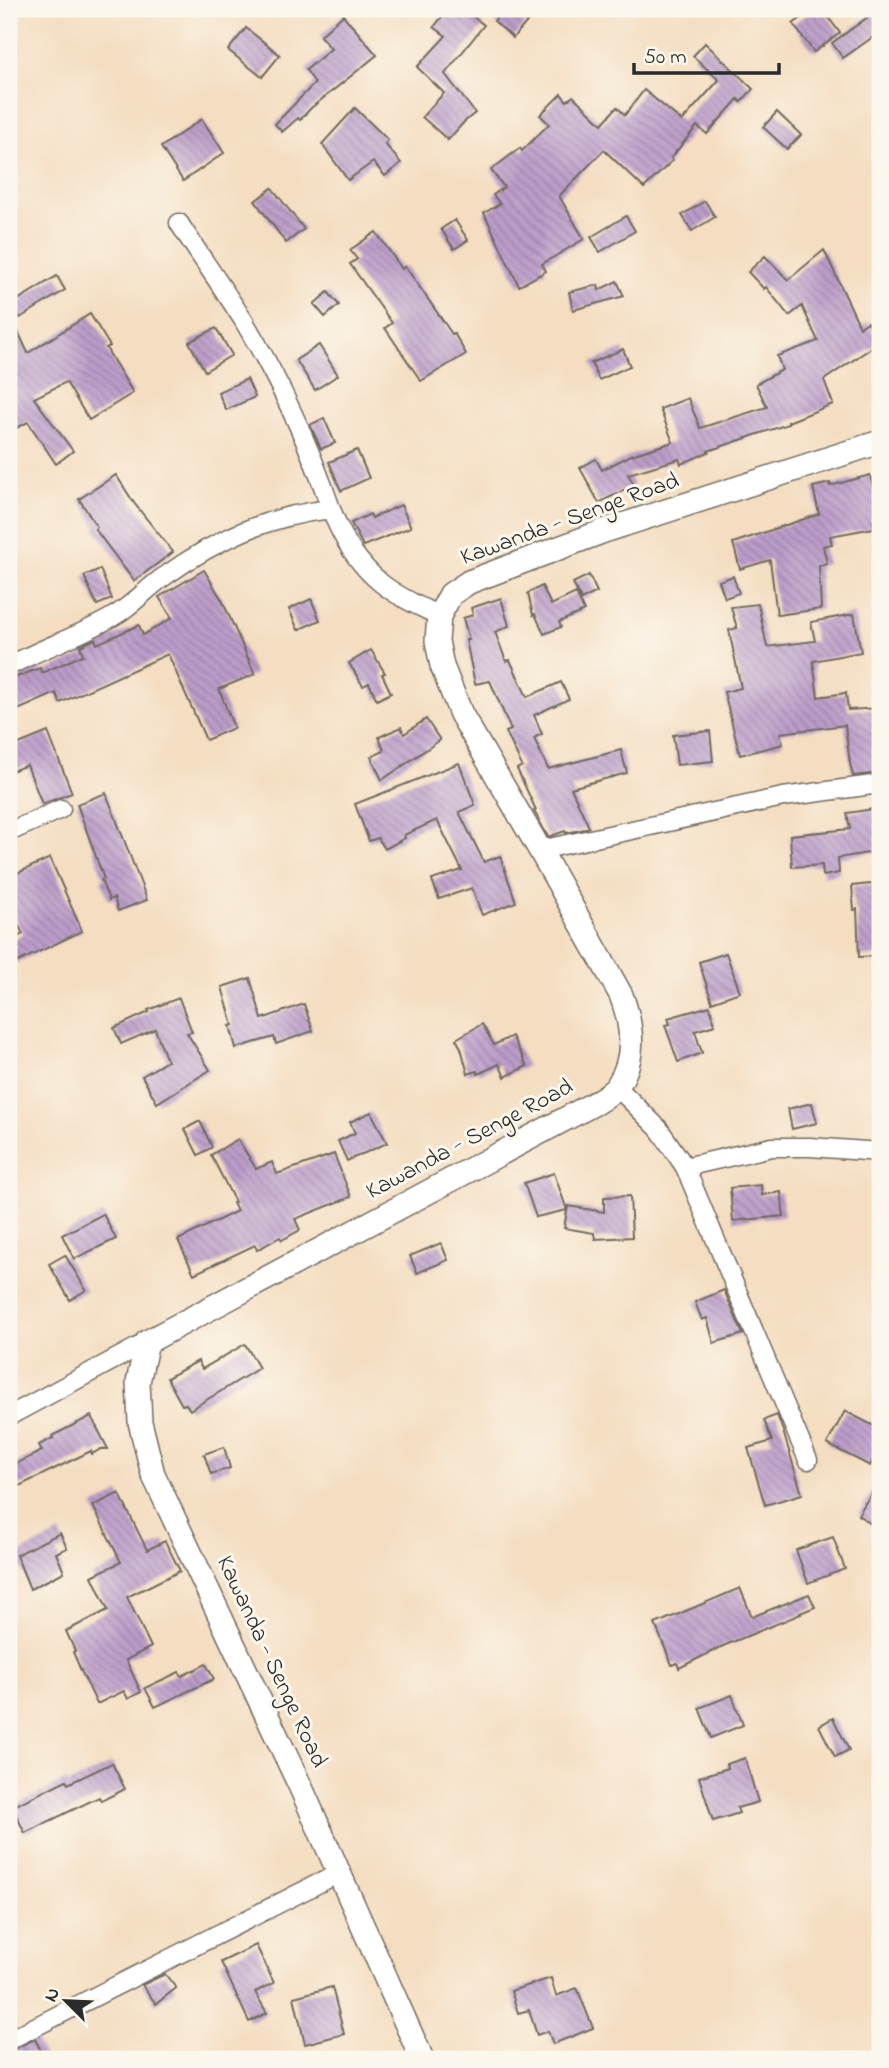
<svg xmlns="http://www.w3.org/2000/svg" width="889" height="2068" viewBox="0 0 889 2068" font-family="'Indie Flower',sans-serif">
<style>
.building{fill:url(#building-back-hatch)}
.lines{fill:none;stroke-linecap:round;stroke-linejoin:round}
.minor-casing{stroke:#71695f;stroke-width:21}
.tertiary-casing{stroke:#71695f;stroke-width:26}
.minor{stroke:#fff;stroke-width:18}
.tertiary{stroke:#fff;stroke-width:23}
.labels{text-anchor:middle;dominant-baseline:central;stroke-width:6;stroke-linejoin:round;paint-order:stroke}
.street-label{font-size:24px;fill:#2b2b2b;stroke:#fbf7ec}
</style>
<defs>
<pattern id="building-back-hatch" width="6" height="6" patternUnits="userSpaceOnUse" patternTransform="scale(1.75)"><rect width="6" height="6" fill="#bc9dca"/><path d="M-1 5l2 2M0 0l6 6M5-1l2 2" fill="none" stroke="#9980a4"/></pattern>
</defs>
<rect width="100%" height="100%" fill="#fbf7ec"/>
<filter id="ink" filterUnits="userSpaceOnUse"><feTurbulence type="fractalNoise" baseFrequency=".0143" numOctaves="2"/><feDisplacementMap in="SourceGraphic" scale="14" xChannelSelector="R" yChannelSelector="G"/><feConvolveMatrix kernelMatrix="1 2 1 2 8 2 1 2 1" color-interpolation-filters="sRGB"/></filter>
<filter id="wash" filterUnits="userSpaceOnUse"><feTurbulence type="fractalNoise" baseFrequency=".00686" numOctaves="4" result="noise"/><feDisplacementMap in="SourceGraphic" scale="28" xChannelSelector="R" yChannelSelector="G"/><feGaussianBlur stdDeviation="1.57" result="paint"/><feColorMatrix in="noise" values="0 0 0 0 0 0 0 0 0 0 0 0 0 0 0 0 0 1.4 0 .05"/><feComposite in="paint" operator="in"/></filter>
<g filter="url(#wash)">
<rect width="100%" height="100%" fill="#f4ddc0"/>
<g id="blocks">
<g class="building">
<path d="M448 9H463L484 25 445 74 475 113 464 122 448 140 422 117 444 93 417 67 446 36 434 27Z"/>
<path d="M504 9H538L513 38 494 21Z"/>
<path d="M814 9H822L840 33 814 52 793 24Z"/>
<path d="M879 9 880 32 843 58 832 43Z"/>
<path d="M343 15 377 55 311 108 300 120 298 118 282 132 275 124 315 83 306 70 331 49 320 36Z"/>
<path d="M246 28 280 55 262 77 228 50Z"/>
<path d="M705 43 753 89 741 102 738 99 707 134 697 126 671 158 673 160 644 188 604 150 559 196 584 239 542 264 546 271 519 286 484 213 500 204 493 195 504 187 491 170 520 148 522 151 549 124 540 115 561 94 567 101 573 96 602 124 617 107 625 115 644 90 682 121 719 80 693 56Z"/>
<path d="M355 108 388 140 385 144 401 163 385 176 373 162 348 180 322 144Z"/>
<path d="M777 112 801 135 787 149 763 127Z"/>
<path d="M202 119 224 153 183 181 161 147Z"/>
<path d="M272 188 304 229 286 243 255 201Z"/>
<path d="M705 201 715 217 692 231 682 215Z"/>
<path d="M626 216 635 231 600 252 591 237Z"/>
<path d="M455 220 468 240 454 249 441 229Z"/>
<path d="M376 232 402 269 405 266 452 334 454 333 466 354 421 381 385 328 392 323 350 264 357 259 350 250Z"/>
<path d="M824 250 860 327 868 322 880 342 824 380 833 404 788 422V424L708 451 709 452 681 464 679 459 628 474 634 485 599 503 580 468 596 459 602 470 631 455 673 442 660 409 688 398 700 428 767 407 756 384 782 370 777 356 818 341 802 306 789 316 766 287 764 289 748 272 765 256 788 280Z"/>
<path d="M57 276 65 290 20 318 11 304Z"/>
<path d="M617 281 624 296 573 310 569 292 598 285 599 290Z"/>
<path d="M328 292 339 305 325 317 314 304Z"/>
<path d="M9 312 28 353 90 314 110 346 106 348 133 393 89 420 66 382 34 398 73 451 56 464 28 422 9 432Z"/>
<path d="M216 328 232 355 205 371 189 342Z"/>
<path d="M319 345 338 375 315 390 296 360Z"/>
<path d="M623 349 630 366 599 380 591 363Z"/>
<path d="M247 379 255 397 226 410 218 392Z"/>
<path d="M324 418 335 443 321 449 310 425Z"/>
<path d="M357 450 369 478 341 491 329 462Z"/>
<path d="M116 475 134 503 173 552 134 581 95 529 97 527 79 499Z"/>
<path d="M870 475 880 518 873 521 874 528 830 536 832 544 823 546 827 564 819 566 821 609 777 615 770 560 740 569 733 543 819 514 813 487 830 483V486Z"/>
<path d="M401 505 411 527 363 546 351 523 370 514 372 518Z"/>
<path d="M100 569 112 599 97 605 84 576Z"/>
<path d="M204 570 222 600 255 674 219 689 234 728 206 740 168 654 60 703 56 693 9 714V680L40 668 42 673 83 655 80 646 95 639 97 644 139 625 143 635 172 618 159 597Z"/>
<path d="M589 575 597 592 581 600 573 583Z"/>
<path d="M733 576 739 593 725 598 719 581Z"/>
<path d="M542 586 551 605 576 593 584 611 559 622 561 627 544 634 535 614 533 615 528 593Z"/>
<path d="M501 598 509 626 495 632 506 661 510 660 527 697 561 682 569 699 534 715 542 734 534 738 548 769 621 750 627 773 571 788 589 827 585 829 566 833 565 831 548 837 534 811 536 810 517 769 522 766 506 732 511 730 490 681 475 684 466 640H469L463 618 473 615 471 608Z"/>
<path d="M311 599 320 620 298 630 289 609Z"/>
<path d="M758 604 767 647 815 641 811 622 854 614 861 652 813 661 818 697 846 693 848 710 880 708V773L853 776 850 764 845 725 780 733 783 744 740 755 724 692 741 688 729 630 737 628 731 607Z"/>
<path d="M371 650 385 673 382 674 391 693 377 700 369 683 363 686 349 663Z"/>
<path d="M426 719 440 740 382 780 371 757 384 751 379 737 401 727 404 734Z"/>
<path d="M710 731 713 761 677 765 673 735Z"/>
<path d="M48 732 72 793 42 804 27 765 9 772V748Z"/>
<path d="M459 763 475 805 459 812 484 862 500 856 516 902 482 915 472 888 439 899 432 880 462 870 437 820 404 835 405 838 385 849 378 838 369 841 355 804Z"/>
<path d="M106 793 147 900 118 911 114 898 109 900 101 880 104 879 77 804Z"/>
<path d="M880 808V851L838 858 839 873 823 876 822 865 792 867 790 835 850 829 847 813Z"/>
<path d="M50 858 82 931 16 963 9 946V941L23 934 9 907V877Z"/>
<path d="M880 883V956L859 957 857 909 854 910 852 886Z"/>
<path d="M726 953 740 992 712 1002 699 962Z"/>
<path d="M250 978 262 1019 304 1004 313 1031 276 1044 274 1037 236 1048 230 1026 233 1025 222 987Z"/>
<path d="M179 998 192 1032 187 1033 210 1070 157 1103 142 1076 167 1061 155 1029 121 1044 114 1028 149 1012 148 1010Z"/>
<path d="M710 1006 715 1025 695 1031 702 1053 678 1062 665 1025 670 1024 668 1018Z"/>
<path d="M482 1024 494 1045 512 1036 527 1066 505 1077 499 1064 478 1074 477 1071 468 1074 461 1048 456 1039Z"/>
<path d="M812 1103 817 1123 792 1129 788 1109Z"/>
<path d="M371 1112 387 1143 347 1161 338 1141 355 1133 350 1122Z"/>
<path d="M200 1121 212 1147 198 1155 185 1129Z"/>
<path d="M238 1139 256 1169 272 1162 277 1174 334 1154 351 1197 295 1219 300 1230 282 1240 280 1237 257 1250 255 1245 194 1274 178 1240 237 1211 233 1203 235 1202 211 1155Z"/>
<path d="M554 1173 567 1210 536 1217 524 1183Z"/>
<path d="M761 1185 762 1195 781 1192 784 1216 733 1221 730 1188Z"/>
<path d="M630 1196 632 1237 595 1239 594 1233 564 1228 568 1206 604 1212V1197Z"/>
<path d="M103 1214 116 1239 74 1259 62 1235Z"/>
<path d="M441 1243 448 1260 417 1273 410 1256Z"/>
<path d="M65 1255 86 1290 70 1300 49 1264Z"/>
<path d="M724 1290 743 1334 714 1343 707 1318 702 1320 695 1302Z"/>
<path d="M245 1344 259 1368 190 1410 186 1404 182 1405 167 1378 198 1361 202 1369Z"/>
<path d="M845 1411 880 1429V1447L870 1466 827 1444Z"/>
<path d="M777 1415 783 1431 802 1494 765 1505 748 1448 772 1441 764 1420Z"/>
<path d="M91 1416 108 1449H101L92 1454 91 1451 9 1491V1467L42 1451 39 1445 53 1438 52 1436Z"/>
<path d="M224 1447 230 1468 211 1474 204 1454Z"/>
<path d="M880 1479V1530L858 1515Z"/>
<path d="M119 1493 147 1550 165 1541 180 1571 127 1597 151 1647 126 1660 141 1692 128 1699 124 1691 97 1704 82 1673 73 1652 75 1651 66 1631 108 1610 92 1576 121 1562 93 1506Z"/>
<path d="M60 1533 67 1548 56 1553 64 1572 30 1589 16 1555Z"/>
<path d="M833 1537 845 1569 808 1583 796 1550Z"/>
<path d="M740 1588 752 1617 809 1594 815 1607 800 1613 801 1614 723 1646 679 1668 677 1663 672 1665 655 1624Z"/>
<path d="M206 1664 214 1679 155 1707 145 1688 179 1672 182 1676Z"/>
<path d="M732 1695 743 1725 711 1738 699 1708Z"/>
<path d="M833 1718 849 1750 835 1757 819 1726Z"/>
<path d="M745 1758 758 1802 737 1808 739 1813 713 1821 699 1777 728 1768 727 1764Z"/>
<path d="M112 1763 125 1789 101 1801 99 1797 25 1833 12 1807 66 1780 68 1784Z"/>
<path d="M256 1945 274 1983 255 1992 267 2013 249 2022 221 1962Z"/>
<path d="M165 1974 176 1988 156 2004 142 1985Z"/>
<path d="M551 1978 556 1996 577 1988 593 2028 553 2044 548 2031 537 2035 529 2010 518 2013 511 1991Z"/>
<path d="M332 1987 344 2034 305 2044 294 1997Z"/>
<path d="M35 2039 45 2059H9V2051Z"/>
</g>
</g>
</g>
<g filter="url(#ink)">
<use href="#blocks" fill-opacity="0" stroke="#71695f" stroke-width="2"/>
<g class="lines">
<defs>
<g id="minor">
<path d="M179 223C200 256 224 289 245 323 280 382 309 444 331 509"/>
<path d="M9 666C44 647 80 636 114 616 133 605 147 588 165 576 217 539 267 516 331 509 341 536 358 564 381 583 398 597 419 606 439 616"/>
<path d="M9 832 61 809"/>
<path d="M540 850 783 797 880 784"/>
<path d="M617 1087 659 1129 685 1167 808 1460"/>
<path d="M685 1167 772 1147H810L880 1152"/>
<path d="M9 1416 147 1342"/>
<path d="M9 2040 339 1873"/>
</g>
<path id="tertiary" d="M422 2059 302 1790 153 1474 140 1422 138 1382 147 1342 597 1102C604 1097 614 1092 618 1085 637 1056 632 1024 621 995L540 850 461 714 442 666 437 641 439 616 451 594 469 582 604 531 880 442"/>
</defs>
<use href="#minor" class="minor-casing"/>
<use href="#tertiary" class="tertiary-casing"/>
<use href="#minor" class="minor"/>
<use href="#tertiary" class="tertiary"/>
</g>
</g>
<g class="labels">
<g class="street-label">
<text transform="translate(570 520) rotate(-20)">Kawanda - Senge Road</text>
<text transform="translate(470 1140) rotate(-28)">Kawanda - Senge Road</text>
<text transform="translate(271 1662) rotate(65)">Kawanda - Senge Road</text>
</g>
</g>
<rect width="889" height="2068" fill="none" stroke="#fbf7ec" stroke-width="35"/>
<g transform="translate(66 2001) rotate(294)" stroke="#fbf7ec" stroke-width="5" paint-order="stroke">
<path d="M0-5L12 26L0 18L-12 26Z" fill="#2b2b2b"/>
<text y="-10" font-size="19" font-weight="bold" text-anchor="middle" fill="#2b2b2b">N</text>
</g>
<path d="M634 63v10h145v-10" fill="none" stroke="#2b2b2b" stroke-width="3.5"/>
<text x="644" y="63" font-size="21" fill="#2b2b2b" stroke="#fbf7ec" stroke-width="5" paint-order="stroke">50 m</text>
</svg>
